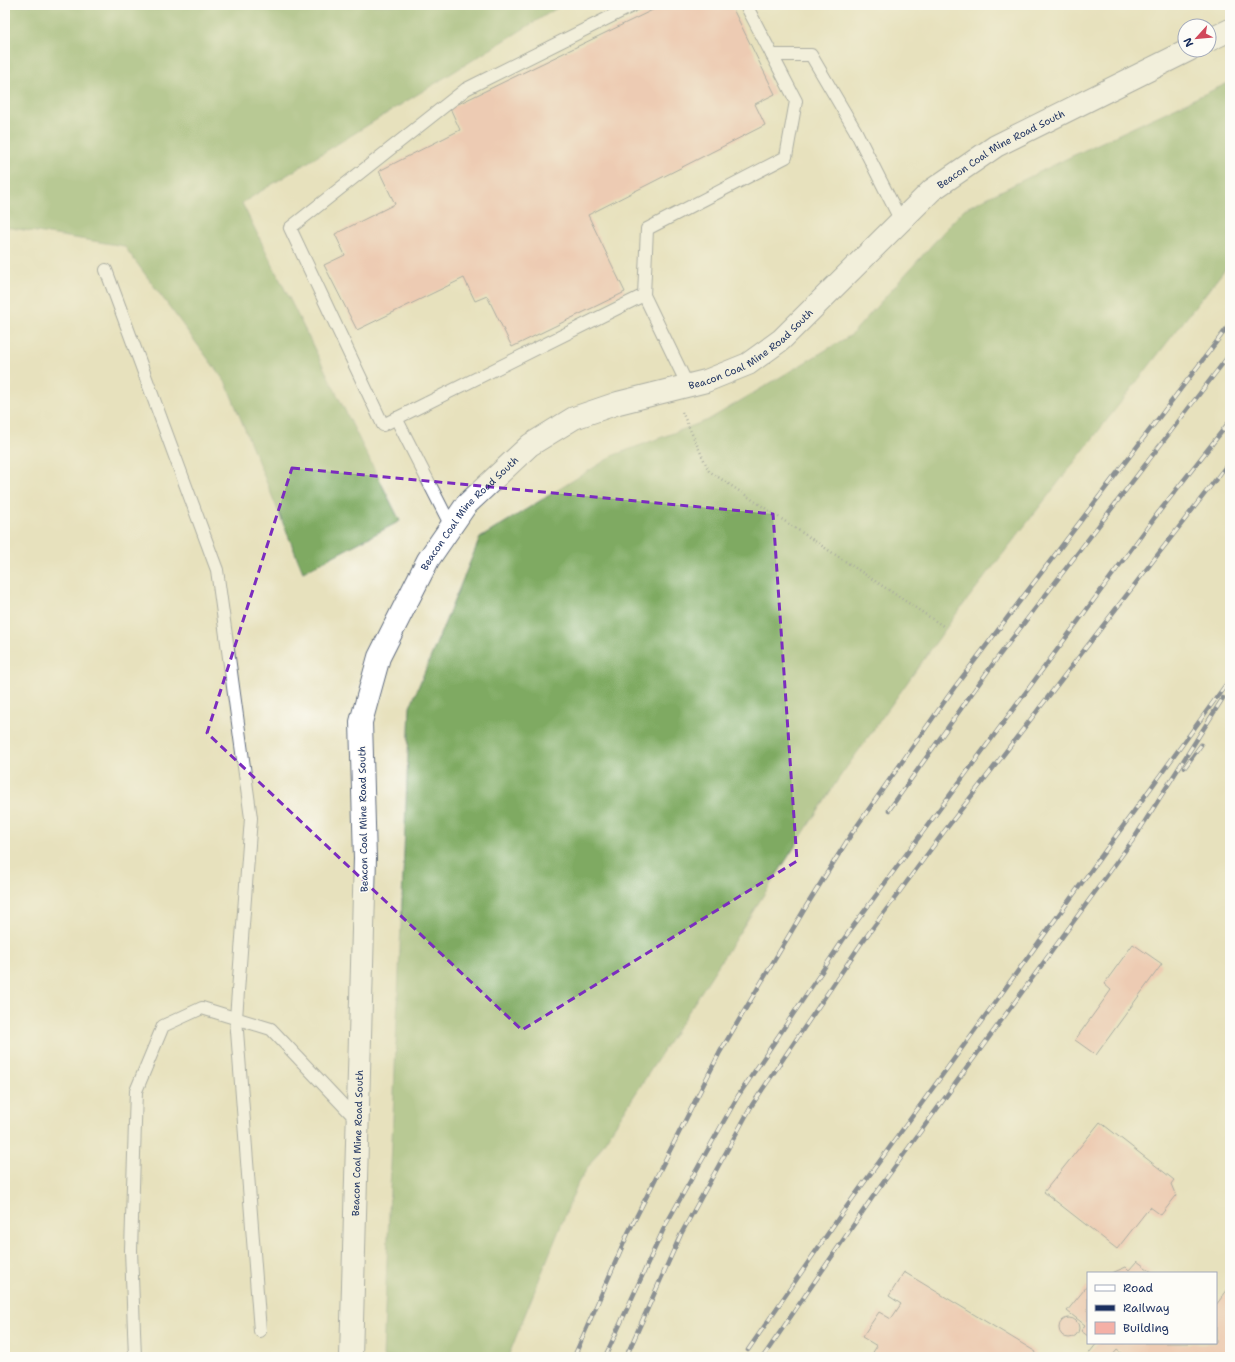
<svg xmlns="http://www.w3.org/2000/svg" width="1235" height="1362" viewBox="0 0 1235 1362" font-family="'Shantell Sans',sans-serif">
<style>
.forest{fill:#7faa62;stroke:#4d6c60}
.building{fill:#f4b0a6}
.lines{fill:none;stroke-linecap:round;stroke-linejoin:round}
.service-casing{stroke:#626d7f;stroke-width:14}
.minor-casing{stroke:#626d7f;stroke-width:24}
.path{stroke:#626d7f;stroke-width:2.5;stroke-dasharray:1 3;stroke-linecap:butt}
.service{stroke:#fff;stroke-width:12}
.minor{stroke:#fff;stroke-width:22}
.rail-casing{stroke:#1b2f5e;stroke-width:4.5}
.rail{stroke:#fdfcf7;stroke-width:3;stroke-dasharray:9;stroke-linecap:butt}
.marked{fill:none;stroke:#7b2cbf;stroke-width:3;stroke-dasharray:8 5;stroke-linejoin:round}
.labels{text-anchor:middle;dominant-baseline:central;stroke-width:3;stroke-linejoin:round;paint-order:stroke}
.street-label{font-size:10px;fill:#1b2f5e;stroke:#fdfcf7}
</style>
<rect width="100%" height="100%" fill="#fdfcf7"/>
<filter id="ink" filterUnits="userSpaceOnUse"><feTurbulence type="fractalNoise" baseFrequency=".025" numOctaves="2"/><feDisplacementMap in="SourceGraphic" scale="8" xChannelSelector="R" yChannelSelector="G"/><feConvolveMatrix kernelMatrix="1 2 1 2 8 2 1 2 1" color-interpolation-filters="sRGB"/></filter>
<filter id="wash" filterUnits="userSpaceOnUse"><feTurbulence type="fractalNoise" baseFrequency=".012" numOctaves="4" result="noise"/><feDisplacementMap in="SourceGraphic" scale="16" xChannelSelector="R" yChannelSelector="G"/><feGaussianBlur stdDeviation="0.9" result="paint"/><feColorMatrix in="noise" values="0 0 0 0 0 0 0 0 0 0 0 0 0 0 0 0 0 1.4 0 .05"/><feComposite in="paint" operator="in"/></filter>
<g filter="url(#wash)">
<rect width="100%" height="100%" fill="#e7e1bd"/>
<g class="forest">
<path d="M5 5H562L242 203 400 521 303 572 226 383 124 246 5 227Z"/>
<path d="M1230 82V263L1191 312 957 613 839 778 578 1183 508 1357H383L410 707 480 538 614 455 708 420 851 335 964 209 1072 156Z"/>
</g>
<g id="blocks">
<g class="building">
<path d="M663 5H731L775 94 755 104 765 125 588 215 625 292 512 347 487 296 475 301 464 278 357 330 324 265 345 255 335 234 395 204 379 171 460 130 450 108Z"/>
<path d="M1133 944 1162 964 1096 1055 1075 1040 1111 990 1104 984Z"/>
<path d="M1100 1122 1174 1180 1171 1184 1176 1196 1161 1215 1150 1207 1117 1249 1044 1192Z"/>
<path d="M1137 1261 1153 1273H1112L1126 1267 1129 1270Z"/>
<path d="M904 1272 1036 1352 1033 1357H870L877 1346 862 1337 879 1312 891 1319 901 1304 889 1296Z"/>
<path d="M1088 1285V1336L1081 1331 1085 1325 1067 1311Z"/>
<path d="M1228 1289 1230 1291V1357H1126L1117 1350 1111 1357H1086L1097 1343H1216V1305Z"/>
<circle cx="1069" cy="1328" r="10"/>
</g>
</g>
</g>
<g filter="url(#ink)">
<use href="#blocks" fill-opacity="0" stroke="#626d7f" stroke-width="1"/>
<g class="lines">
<defs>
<g id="service">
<path d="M634 5 466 89 290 228 383 425 644 295"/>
<path d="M772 55H811L855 130 901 221"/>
<path d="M106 270 217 570 251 818 236 1018 260 1331"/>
<path d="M688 386 644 295 647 229 786 157 796 101 746 5"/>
<path d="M396 418 451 526"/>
<path d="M135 1357 131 1250 136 1091 163 1026 202 1008 271 1029 357 1120"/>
</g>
<g id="minor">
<path d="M1209 40 1230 30"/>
<path id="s1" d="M351 1357 365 858 361 722 379 657 428 560 466 505 530 445 574 418 618 403 706 381 748 364 781 340 932 190 996 146 1189 50"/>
</g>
</defs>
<use href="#service" class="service-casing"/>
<use href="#minor" class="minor-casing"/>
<path class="path" d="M682 412 709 471 943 626"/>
<use href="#service" class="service"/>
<use href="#minor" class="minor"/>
<defs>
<g id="rail">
<path d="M1185 767 1201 745"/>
<path d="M889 810 995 661 1230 354"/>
<path d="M748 1350 842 1213 1230 679"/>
<path d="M574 1357 629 1231 720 1052 807 905 852 833 954 688 1230 324"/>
<path d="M605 1357 665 1226 738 1096 843 940 1155 517 1230 421"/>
<path d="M626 1357 681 1234 752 1105 860 945 943 833 1230 461"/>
<path d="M763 1357 872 1198 1135 837 1223 698"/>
</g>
</defs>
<use href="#rail" class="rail-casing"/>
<use href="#rail" class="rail"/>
</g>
</g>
<path d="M0 0H1235V1362H0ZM292 468 773 514 797 861 522 1030 207 733Z" fill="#e7e1bd" fill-opacity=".55" fill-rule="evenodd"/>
<path class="marked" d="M292 468 773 514 797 861 522 1030 207 733Z"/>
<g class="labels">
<g class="street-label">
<text stroke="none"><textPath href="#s1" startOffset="1534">Beacon Coal Mine Road South</textPath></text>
<text stroke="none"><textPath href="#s1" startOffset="1210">Beacon Coal Mine Road South</textPath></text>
<text stroke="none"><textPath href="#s1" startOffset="874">Beacon Coal Mine Road South</textPath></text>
<text transform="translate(363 819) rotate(-91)">Beacon Coal Mine Road South</text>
<text stroke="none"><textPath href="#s1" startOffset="214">Beacon Coal Mine Road South</textPath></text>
</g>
</g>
<rect width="1235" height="1362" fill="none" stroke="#fdfcf7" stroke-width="20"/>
<rect x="1087" y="1272" width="130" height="72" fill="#fdfcf7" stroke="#a3aaba"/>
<rect x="1095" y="1285" width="20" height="6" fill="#ffffff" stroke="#a3aaba"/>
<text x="1123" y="1292" font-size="12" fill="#1b2f5e">Road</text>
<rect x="1095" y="1305" width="20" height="6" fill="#1b2f5e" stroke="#a3aaba"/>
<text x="1123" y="1312" font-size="12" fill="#1b2f5e">Railway</text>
<rect x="1095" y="1322" width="20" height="12" fill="#f4b0a6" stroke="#a3aaba"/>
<text x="1123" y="1332" font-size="12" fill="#1b2f5e">Building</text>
<g transform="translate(1197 38) rotate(243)"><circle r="19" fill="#fdfcf7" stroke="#a3aaba"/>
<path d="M0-3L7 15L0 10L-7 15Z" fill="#d1495b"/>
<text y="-6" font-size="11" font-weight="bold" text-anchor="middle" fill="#1b2f5e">N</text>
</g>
</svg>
